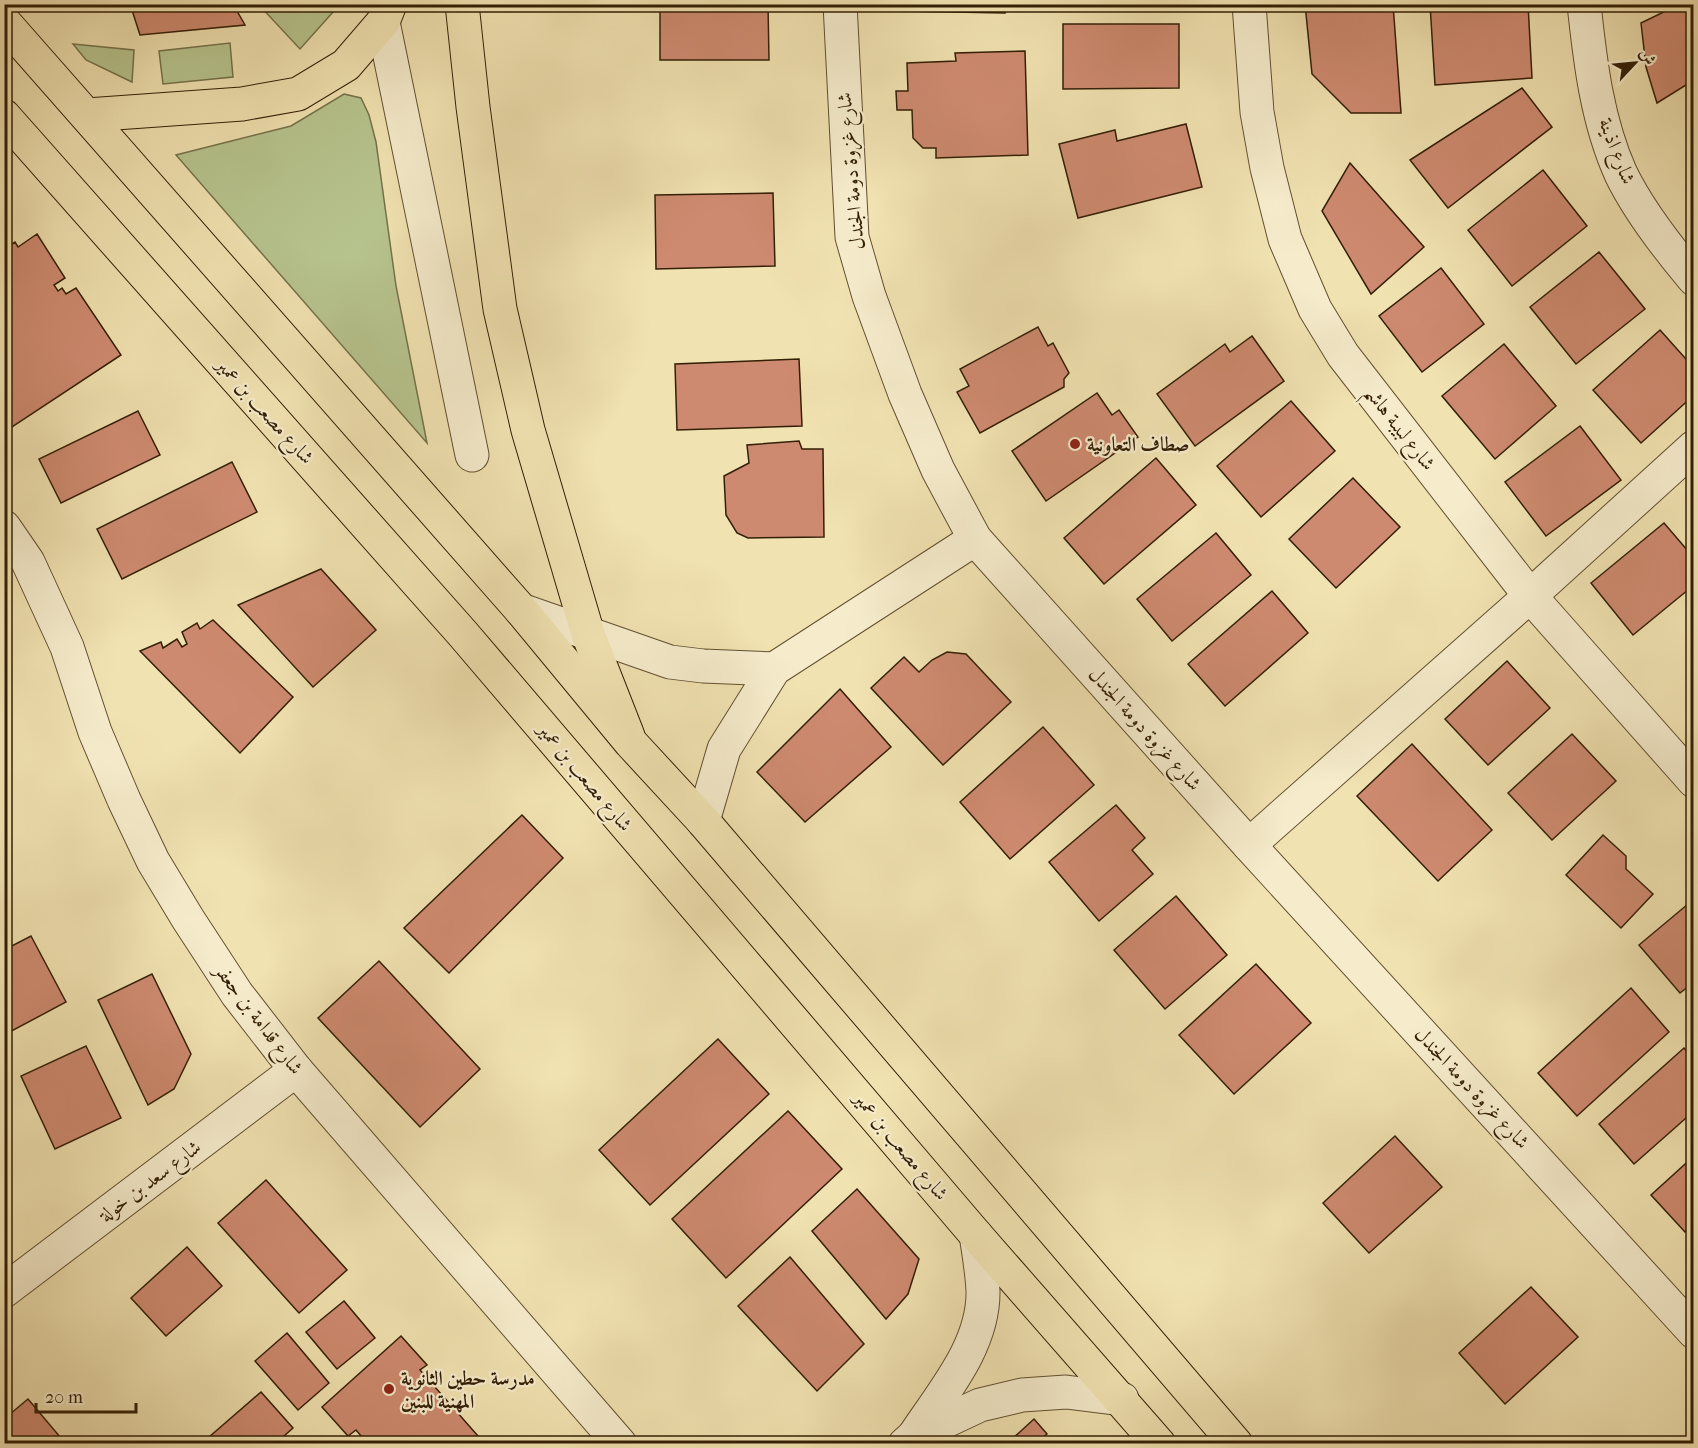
<svg xmlns="http://www.w3.org/2000/svg" width="1698" height="1448" viewBox="0 0 1698 1448" font-family="'IM FELL French Canon',Amiri,serif">
<style>
.green{fill:#b7c48e;stroke:#75724a;stroke-width:1.5}
.building{fill:#ce8a70;stroke:#331f05;stroke-width:1.5}
.lines{fill:none;stroke-linecap:round;stroke-linejoin:round}
.minor-casing{stroke:#625030;stroke-width:35}
.major-casing{stroke:#331f05;stroke-width:35}
.highway-casing{stroke:#331f05;stroke-width:35}
.minor{stroke:#f6eccc;stroke-width:33}
.major{stroke:#f1e2b1;stroke-width:33}
.highway{stroke:#f1e2b1;stroke-width:33}
.poi-dot{fill:#8f2418;stroke:#f6eccc;stroke-width:2}
.labels{text-anchor:middle;dominant-baseline:central;stroke-width:4.5;stroke-linejoin:round;paint-order:stroke}
.street-label{font-size:20px;fill:#331f05;stroke:#f6eccc}
.poi-label{font-size:20px;font-weight:bold;fill:#331f05;stroke:#f6eccc;text-anchor:start}
</style>
<rect width="100%" height="100%" fill="#f1e2b1"/>
<filter id="stains"><feTurbulence type="fractalNoise" baseFrequency=".00333" numOctaves="4"/><feColorMatrix values="0 0 0 0 .2 0 0 0 0 .09 0 0 0 0 .02 0 0 0 .5 -.17"/></filter>
<radialGradient id="worn" r=".72"><stop offset=".6" stop-color="#630" stop-opacity="0"/><stop offset="1" stop-color="#630" stop-opacity=".3"/></radialGradient>
<g class="green">
<path d="M259 5H336L333 12 300 49Z"/>
<path d="M230 43 233 77 163 84 159 51Z"/>
<path d="M73 44 134 50 132 82 86 60Z"/>
<path d="M344 94 361 98 369 115 376 142 396 286 427 443 176 155 291 126Z"/>
</g>
<g class="building">
<path d="M118 4H233L245 25 140 35 131 7Z"/>
<path d="M660 4H768L769 60H660Z"/>
<path d="M899 4H1005V13L899 11Z"/>
<path d="M1305 4H1393L1401 113H1351L1312 74Z"/>
<path d="M1430 4H1528L1532 78 1435 85Z"/>
<path d="M1680 4H1694V80L1657 103 1646 67 1641 23Z"/>
<path d="M1063 24H1179V88L1063 89Z"/>
<path d="M1025 51 1028 155 936 158V148H923L913 138 912 110H897L896 91H908L907 63 956 61 955 53Z"/>
<path d="M1522 88 1552 127 1448 208 1410 160Z"/>
<path d="M1186 124 1202 187 1078 218 1059 144 1115 130 1117 141Z"/>
<path d="M1350 163 1424 247 1371 294 1322 211Z"/>
<path d="M1543 170 1587 226 1512 286 1468 230Z"/>
<path d="M773 193 775 266 656 269 655 195Z"/>
<path d="M37 234 65 278 54 285 58 291 62 288 66 294 76 288 121 355 9 429 7 425 4 426V249L15 242 18 247Z"/>
<path d="M1599 252 1645 309 1576 364 1530 307Z"/>
<path d="M1441 268 1484 324 1422 372 1379 316Z"/>
<path d="M1038 327 1048 346 1053 343 1069 373 1064 379V387L980 433 957 392 969 386 960 369Z"/>
<path d="M1660 330 1694 368V395L1641 443 1593 390Z"/>
<path d="M1252 336 1284 381 1195 446 1157 394 1225 344 1230 352Z"/>
<path d="M1504 344 1556 406 1495 459 1442 396Z"/>
<path d="M799 359 802 426 677 430 675 364Z"/>
<path d="M1097 393 1112 415 1119 410 1138 437 1046 501 1012 451Z"/>
<path d="M1291 401 1335 451 1261 517 1217 466Z"/>
<path d="M138 411 160 455 61 503 39 459Z"/>
<path d="M1580 426 1621 480 1546 536 1505 482Z"/>
<path d="M799 441 802 449H823L824 537 748 538 737 533 726 515 724 476 749 463 747 445Z"/>
<path d="M1156 458 1196 505 1104 584 1064 538Z"/>
<path d="M232 462 257 512 122 579 97 529Z"/>
<path d="M1353 478 1400 527 1336 588 1289 539Z"/>
<path d="M1664 523 1694 558V585L1633 635 1591 583Z"/>
<path d="M1216 533 1251 575 1172 641 1137 599Z"/>
<path d="M321 569 376 630 313 687 238 605Z"/>
<path d="M1272 591 1308 633 1225 706 1188 664Z"/>
<path d="M213 620 293 697 240 753 140 651 161 642 163 648 177 639 182 647 187 644 182 632 197 623 200 629Z"/>
<path d="M947 652 966 654 1011 702 943 765 871 688 904 657 919 672 932 660Z"/>
<path d="M1507 661 1550 708 1488 765 1445 719Z"/>
<path d="M840 689 891 747 805 822 757 772Z"/>
<path d="M1043 727 1094 785 1010 859 960 802Z"/>
<path d="M1572 734 1616 781 1552 840 1508 793Z"/>
<path d="M1412 744 1492 830 1438 881 1357 796Z"/>
<path d="M1116 805 1145 838 1132 850 1153 874 1099 921 1049 862Z"/>
<path d="M522 815 563 858 449 973 404 928Z"/>
<path d="M1603 835 1626 856V869L1653 894 1621 928 1566 875Z"/>
<path d="M1176 896 1227 955 1165 1009 1114 950Z"/>
<path d="M1694 899V982L1680 993 1639 945Z"/>
<path d="M31 936 66 1002 4 1035V950Z"/>
<path d="M379 961 480 1069 420 1127 318 1018Z"/>
<path d="M1256 964 1311 1023 1234 1094 1179 1035Z"/>
<path d="M152 974 191 1054 174 1089 148 1105 98 1000Z"/>
<path d="M1631 988 1669 1032 1577 1116 1538 1073Z"/>
<path d="M718 1039 769 1094 650 1205 599 1150Z"/>
<path d="M86 1046 121 1118 55 1149 21 1076Z"/>
<path d="M1684 1048 1694 1059V1111L1634 1164 1599 1124Z"/>
<path d="M788 1111 842 1169 726 1278 672 1219Z"/>
<path d="M1395 1136 1442 1187 1369 1253 1323 1203Z"/>
<path d="M1694 1156V1224L1685 1232 1651 1195Z"/>
<path d="M266 1180 347 1270 299 1313 218 1223Z"/>
<path d="M857 1189 919 1259 908 1294 886 1319 812 1231Z"/>
<path d="M187 1247 222 1286 166 1336 131 1298Z"/>
<path d="M790 1257 864 1344 817 1391 738 1306Z"/>
<path d="M1531 1287 1578 1337 1505 1404 1459 1353Z"/>
<path d="M344 1301 375 1338 337 1369 306 1332Z"/>
<path d="M287 1333 329 1383 298 1410 255 1361Z"/>
<path d="M401 1336 427 1365 420 1370 485 1444H368L356 1430 348 1436 322 1407Z"/>
<path d="M261 1392 293 1428 275 1444H201Z"/>
<path d="M28 1399 66 1444H4V1419Z"/>
<path d="M1034 1419 1047 1434 1035 1444H1014L1011 1440Z"/>
</g>
<g class="lines">
<defs>
<g id="minor">
<path d="M840 4 852 237 869 296 905 394 938 470 975 539 1249 845 1694 1332"/>
<path d="M1249 4 1257 112 1267 168 1285 239 1315 309 1343 355 1530 596 1694 781"/>
<path d="M1584 4C1590 61 1597 121 1621 174 1639 211 1667 247 1694 279"/>
<path d="M383 22 472 455"/>
<path d="M4 527 28 562 67 647 95 732 124 800 153 861 188 919 237 994 296 1070 620 1444"/>
<path d="M521 610 670 662 703 666 774 669"/>
<path d="M703 821 724 749 774 669 975 539"/>
<path d="M1249 845 1530 596 1694 447"/>
<path d="M4 1291 296 1070"/>
<path d="M914 1436 980 1405 1022 1395 1066 1392 1122 1399"/>
<path d="M905 1444 914 1436C942 1393 984 1346 983 1291 982 1272 979 1253 976 1235"/>
</g>
<g id="major">
<path d="M462 4 473 107 500 309 528 430 588 634 628 736"/>
<path d="M87 115 242 104 298 94 346 65 383 22 390 4"/>
</g>
<g id="highway">
<path d="M4 22 521 610 631 743 703 821 1236 1444"/>
<path d="M4 116 463 634 976 1235 1159 1444"/>
</g>
</defs>
<use href="#minor" class="minor-casing"/>
<use href="#major" class="major-casing"/>
<use href="#highway" class="highway-casing"/>
<use href="#minor" class="minor"/>
<use href="#major" class="major"/>
<use href="#highway" class="highway"/>
</g>
<g class="poi-dot">
<circle cx="1075" cy="444" r="6"/>
<circle cx="389" cy="1389" r="6"/>
</g>
<g class="labels">
<g class="street-label">
<text transform="translate(1617 151) rotate(69)">شارع اذينة</text>
<text transform="translate(851 171) rotate(-95)">شارع غزوة دومة الجندل</text>
<text transform="translate(265 411) rotate(48)">شارع مصعب بن عمير</text>
<text transform="translate(1400 428) rotate(52)">شارع لبيبة هاشم</text>
<text transform="translate(1145 729) rotate(48)">شارع غزوة دومة الجندل</text>
<text transform="translate(585 777) rotate(50)">شارع مصعب بن عمير</text>
<text transform="translate(259 1019) rotate(53)">شارع قدامة بن جعفر</text>
<text transform="translate(1472 1088) rotate(47)">شارع غزوة دومة الجندل</text>
<text transform="translate(901 1146) rotate(50)">شارع مصعب بن عمير</text>
<text transform="translate(150 1181) rotate(-37)">شارع سعد بن خولة</text>
</g>
<g class="poi-label">
<text x="1087" y="444">صطاف التعاونية</text>
<text x="401" y="1378">مدرسة حطين الثانوية<tspan x="401" dy="23">المهنية للبنين</tspan></text>
</g>
</g>
<rect width="1698" height="1448" fill="none" stroke="#f1e2b1" stroke-width="24"/>
<rect x="6" y="6" width="1686" height="1436" fill="none" stroke="#331f05" stroke-width="3"/>
<rect x="12" y="12" width="1674" height="1424" fill="none" stroke="#331f05" stroke-width="1.5"/>
<g transform="translate(1635 63) rotate(64)" stroke="#f6eccc" stroke-width="4.5" paint-order="stroke">
<path d="M0-4.5L10 22L0 15L-10 22Z" fill="#331f05"/>
<text y="-9" font-size="16" font-weight="bold" text-anchor="middle" fill="#331f05">ش</text>
</g>
<path d="M36 1403v9h100v-9" fill="none" stroke="#331f05" stroke-width="3"/>
<text x="45" y="1403" font-size="18" fill="#331f05" stroke="#f6eccc" stroke-width="4.5" paint-order="stroke">20 m</text>
<rect width="100%" height="100%" filter="url(#stains)"/>
<rect width="100%" height="100%" fill="url(#worn)"/>
</svg>
